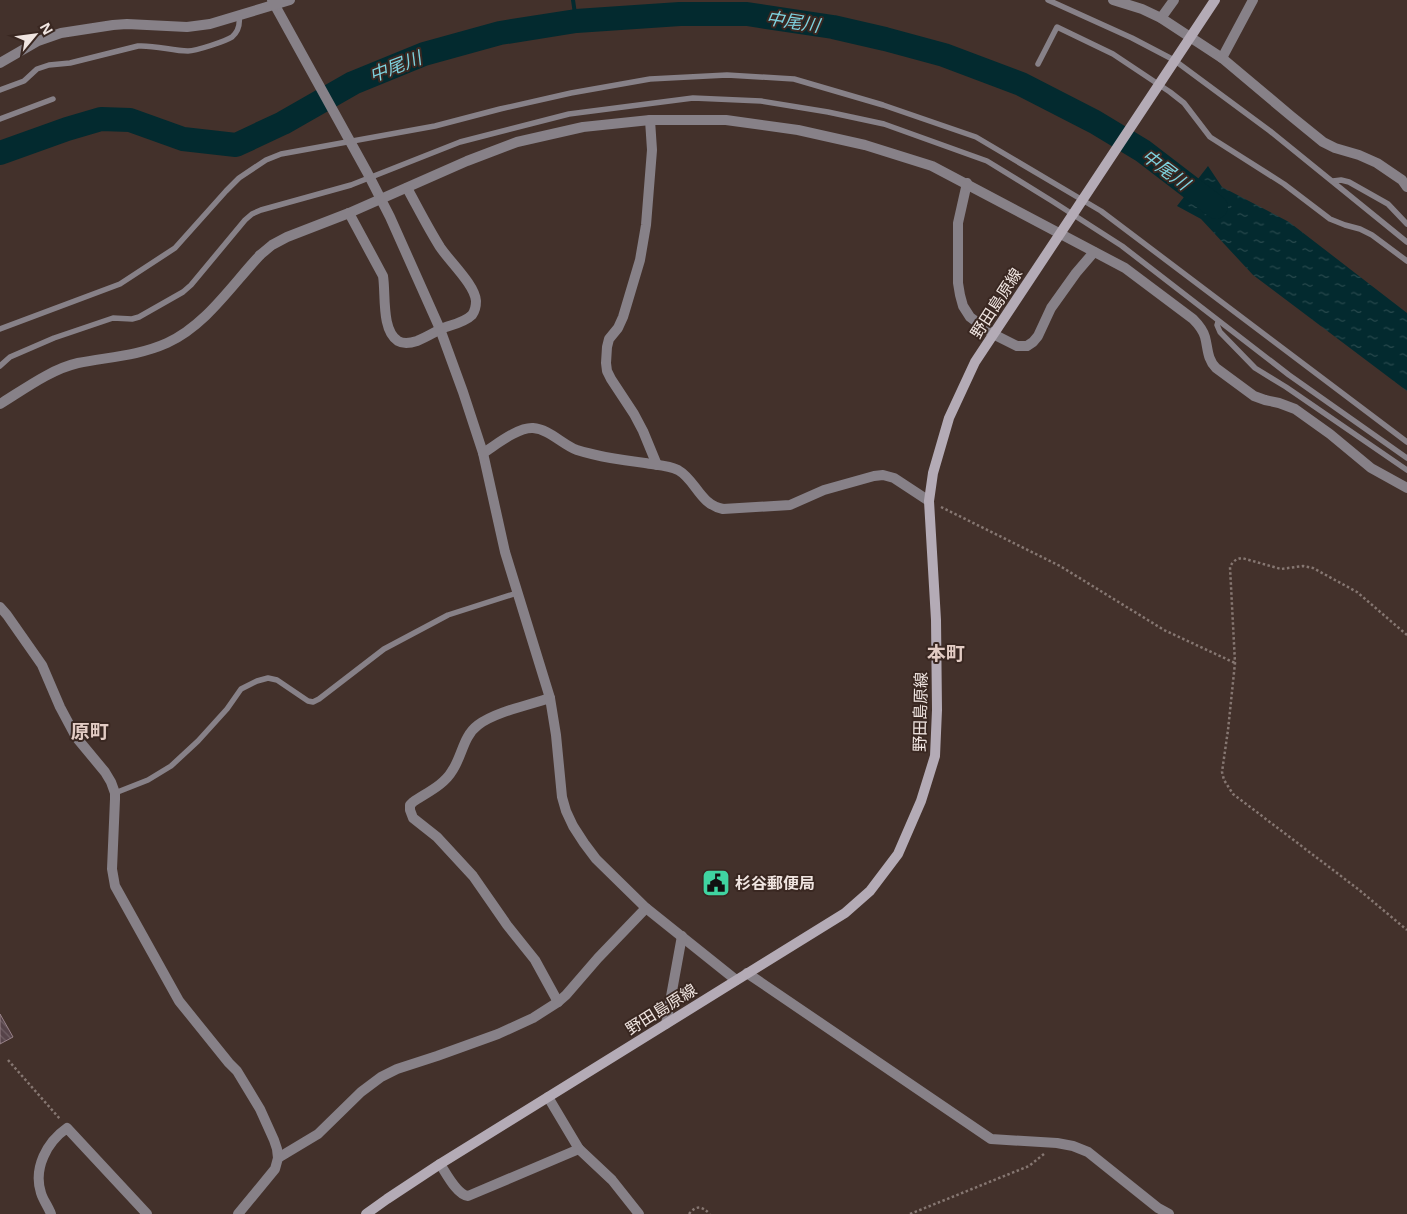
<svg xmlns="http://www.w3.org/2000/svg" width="1407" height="1214" viewBox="0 0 1407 1214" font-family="'Noto Sans','Noto Sans JP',sans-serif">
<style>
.water{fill:url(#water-ripples)}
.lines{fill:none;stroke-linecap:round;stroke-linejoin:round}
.stream{stroke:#032a2f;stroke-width:4}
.river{stroke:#032a2f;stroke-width:24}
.building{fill:url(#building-back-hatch);stroke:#978188}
.path{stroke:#867772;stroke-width:2.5;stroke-dasharray:2.5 2.5;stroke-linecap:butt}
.service{stroke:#878188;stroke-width:5.5}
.minor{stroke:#878188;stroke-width:10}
.tertiary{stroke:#878188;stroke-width:10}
.secondary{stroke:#b4abb6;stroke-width:10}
.labels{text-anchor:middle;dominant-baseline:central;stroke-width:4;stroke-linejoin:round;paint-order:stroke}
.street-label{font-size:16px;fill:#f0e5e1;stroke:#392721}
.poi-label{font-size:16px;font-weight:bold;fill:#f0e5e1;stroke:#392721;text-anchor:start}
.water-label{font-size:18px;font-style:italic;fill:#7ed2de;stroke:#392721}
.quarter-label{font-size:19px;font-weight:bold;fill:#e3ccc4;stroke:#392721}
</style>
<defs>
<pattern id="water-ripples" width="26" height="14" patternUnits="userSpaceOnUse" patternTransform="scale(1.25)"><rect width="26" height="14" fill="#032a2f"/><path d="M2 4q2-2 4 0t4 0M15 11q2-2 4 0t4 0" fill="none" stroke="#28494d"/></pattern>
<pattern id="building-back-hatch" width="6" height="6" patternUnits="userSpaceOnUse" patternTransform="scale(1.25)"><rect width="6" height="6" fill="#564349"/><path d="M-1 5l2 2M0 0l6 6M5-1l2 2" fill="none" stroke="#6f5e63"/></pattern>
</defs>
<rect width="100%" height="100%" fill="#43312b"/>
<path class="water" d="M1208 166 1222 187 1289 222 1407 313V391L1253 275 1201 219 1177 206Z"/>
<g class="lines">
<path class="stream" d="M573 0 576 21"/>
<path class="river" d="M0 153 67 129 101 119 130 120 183 139 236 145 283 123 353 83 424 54 500 33 576 21 680 14H747L833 27 885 39 944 55 1021 84 1095 122 1143 151 1216 207"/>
</g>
<path class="building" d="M0 1014 13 1037 0 1044Z"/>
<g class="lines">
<g class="path">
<path d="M941 507 1060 566 1164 630 1235 663"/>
<path d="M1407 635 1357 592 1313 568 1303 566 1281 569 1242 558C1236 559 1233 561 1230 567L1235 663 1228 730 1222 772 1224 780 1233 794 1358 889 1407 930"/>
<path d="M8 1060 60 1119"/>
<path d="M689 1214C696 1205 702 1206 710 1214"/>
<path d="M910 1214 1029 1166 1044 1154"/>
</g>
<g class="service">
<path d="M1048 0 1132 38 1174 60 1270 131 1407 242"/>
<path d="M1038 64 1057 27 1113 54 1170 92 1184 103 1210 137 1284 184 1330 219 1345 225 1360 229 1372 235 1407 261"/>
<path d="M0 90 24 81 37 69 49 65 70 63 138 46C156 45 172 51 188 51 196 51 226 41 232 37 239 31 240 23 239 16"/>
<path d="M0 119 53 99"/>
<path d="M1333 181 1341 180 1349 182 1388 204 1407 224"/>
<path d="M1218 322 1217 325 1220 332 1255 368 1286 387 1407 470"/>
<path d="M0 329 120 284 175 248 226 191 239 178 266 160 281 154 435 126 500 109 571 93 650 79 727 75 794 79 883 105 976 137 1101 211 1407 442"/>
<path d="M0 366 10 357 54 338 113 318 132 319 139 317 183 292 191 285 245 220 252 214 261 210 351 185 460 142 569 114 693 98 761 101 828 112 884 124 987 161 1052 201 1122 246 1289 375 1407 458"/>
<path d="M115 793 148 780 171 766 198 741 227 709 241 689 257 681 268 678 277 680 308 701 313 702 319 699 384 649 448 615 517 593"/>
</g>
<g class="minor">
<path d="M272 0 367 172 390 217 440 329 463 392 483 453 505 552 550 698 556 735 562 797 566 811 573 826 584 843 596 859 646 908 736 980"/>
<path d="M1161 18 1174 0"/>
<path d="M1222 58 1253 0"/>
<path d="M650 120 652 150 646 225 640 260 623 317 618 328 609 339 607 347 606 363 607 371 611 379 634 414 643 431 657 465"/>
<path d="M967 183 958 223V283L960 295 963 306 970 317 993 334 1017 346H1027L1033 342 1038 336 1051 308 1076 273 1094 252"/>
<path d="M349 213 383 276C386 294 381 330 398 341 403 344 411 343 417 341 425 338 433 333 441 329 450 325 464 323 472 315 475 311 476 306 476 301 475 285 450 262 440 247 428 228 418 208 407 188"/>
<path d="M260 255 272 245 287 237 349 213 467 161 517 142 583 127 650 120H726L798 130 865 145 932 166 1125 268 1193 319C1198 324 1203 330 1205 337 1208 348 1207 359 1216 368L1254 396 1265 400 1279 403 1295 409 1330 434 1371 468 1407 488"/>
<path d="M483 453C496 445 518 427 533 428 549 429 563 445 577 450 599 457 622 460 645 463 655 465 668 465 678 470 696 480 699 504 723 509L790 505 824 490 874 476 883 475 894 478 929 501"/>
<path d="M0 607 7 615 42 665 60 707 76 737 105 772 111 782 115 793V799L112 869 115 886 179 1001 229 1063 237 1071 260 1109 274 1140 277 1149 278 1158 275 1169 238 1214"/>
<path d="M550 698C529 705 495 712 478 725 463 736 462 757 452 771 444 785 426 793 413 802L410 805V810L413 818 437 837 473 876 507 925 535 960 558 1002"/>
<path d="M747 973 991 1139 1057 1143 1073 1146 1088 1152 1158 1208 1169 1214"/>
<path d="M666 1024 682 936"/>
<path d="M548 1097 579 1149 612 1180 639 1214"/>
<path d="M278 1158 318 1134 361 1092 381 1077 397 1069 437 1056 498 1034 533 1018 558 1002 566 995 598 958 646 908"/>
<path d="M440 1164C446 1173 457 1195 468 1196L579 1149"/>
<path d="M51 1214C48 1206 43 1200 41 1193 33 1168 47 1142 67 1128L147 1214"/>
</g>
<g class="tertiary">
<path d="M1113 0 1142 9 1161 18 1222 58 1291 116 1323 142 1335 148 1359 155 1377 163 1402 180 1407 187"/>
<path d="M0 63 38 41 61 33 113 25 127 24 187 27 210 24 290 0"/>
<path d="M0 404C23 390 51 369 78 363 108 357 138 356 167 343 206 325 231 286 260 255"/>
</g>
<path class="secondary" d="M366 1214 387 1199 440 1164 845 913 870 891 898 854 921 801 935 756 937 710 936 620 929 501 933 473 949 418 975 362 1215 0"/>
</g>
<defs>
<symbol id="civic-square" viewBox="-11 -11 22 22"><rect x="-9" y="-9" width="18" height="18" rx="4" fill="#40d4a1" stroke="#392721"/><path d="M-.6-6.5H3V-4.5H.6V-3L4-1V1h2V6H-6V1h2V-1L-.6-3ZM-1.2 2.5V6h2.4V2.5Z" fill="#111"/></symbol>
</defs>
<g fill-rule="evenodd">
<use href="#civic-square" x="700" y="867" width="32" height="32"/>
</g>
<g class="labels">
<g class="street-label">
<text transform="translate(996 303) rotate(-57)">野田島原線</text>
<text transform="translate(920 712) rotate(-89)">野田島原線</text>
<text transform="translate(661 1009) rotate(-32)">野田島原線</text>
</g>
<g class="poi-label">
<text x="735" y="883">杉谷郵便局</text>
</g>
<g class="water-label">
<text transform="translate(793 21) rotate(9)">中尾川</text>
<text transform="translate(395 66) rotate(-21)">中尾川</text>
<text transform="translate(1166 169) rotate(37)">中尾川</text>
</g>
<g class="quarter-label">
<text x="946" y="653">本町</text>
<text x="90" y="731">原町</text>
</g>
</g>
<g transform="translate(35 35) rotate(61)" stroke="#392721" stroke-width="4" paint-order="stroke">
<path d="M0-4L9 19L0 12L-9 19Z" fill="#f0e5e1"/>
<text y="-8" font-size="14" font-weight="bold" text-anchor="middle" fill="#f0e5e1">N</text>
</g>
</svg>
